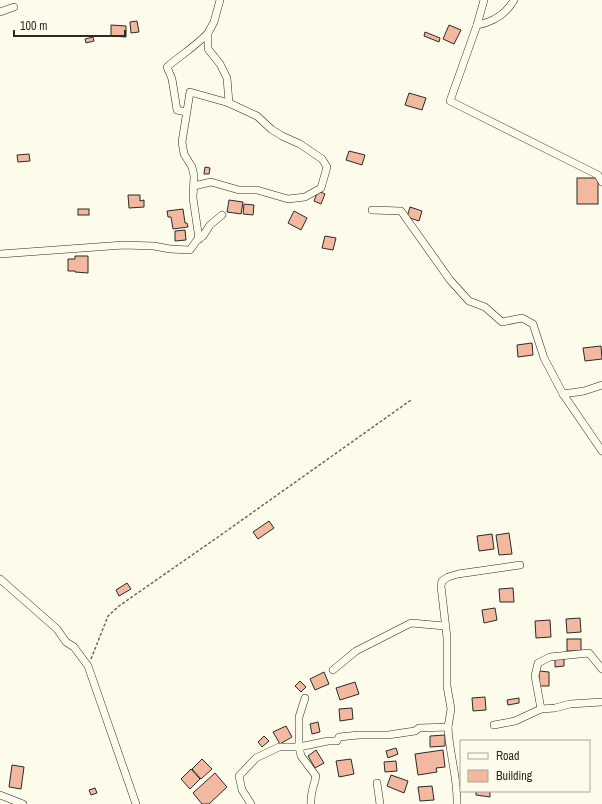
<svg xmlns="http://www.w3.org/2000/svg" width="602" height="804" viewBox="0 0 602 804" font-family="'Archivo Narrow',sans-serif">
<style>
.building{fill:#f2b8a0;stroke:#2b2b2b}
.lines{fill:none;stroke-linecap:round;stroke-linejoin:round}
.minor-casing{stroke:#2b2b2b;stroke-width:8}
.path{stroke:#6a6964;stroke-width:1.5;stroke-dasharray:3 2;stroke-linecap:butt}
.minor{stroke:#fdfbea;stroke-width:7}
</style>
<rect width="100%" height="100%" fill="#fdfbea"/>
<g class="building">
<path d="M137 21 139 32 131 33 130 22Z"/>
<path d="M111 25 126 26V37L111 36Z"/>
<path d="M449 25 461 30 454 44 443 39Z"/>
<path d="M425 32 440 38 439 42 424 36Z"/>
<path d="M93 37 94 41 86 43 85 39Z"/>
<path d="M409 93 426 98 422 110 405 105Z"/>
<path d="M349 151 365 155 362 165 346 160Z"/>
<path d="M29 154 30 161 18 162 17 155Z"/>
<path d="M205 167 210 168 209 174H204Z"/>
<rect x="577" y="178" width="21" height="26"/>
<path d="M318 191 325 194 321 204 314 201Z"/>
<path d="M128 195H140V201L144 200V207L129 208Z"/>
<path d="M229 200 243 202 241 214 227 212Z"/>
<path d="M244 204 254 205 253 215 243 214Z"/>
<path d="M410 207 422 211 419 221 407 217Z"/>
<rect x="78" y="209" width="11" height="6"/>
<path d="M183 209 185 223H187L188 227 173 229 171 217H168L167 211Z"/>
<path d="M294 211 307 218 301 230 288 223Z"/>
<path d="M185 230 186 240 175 241V231Z"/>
<path d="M325 236 336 238 333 250 322 248Z"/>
<path d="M75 256H88V273L75 272V271H68V259H75Z"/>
<path d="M532 343 533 355 518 357 517 345Z"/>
<path d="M601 346 602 359 585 361 583 348Z"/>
<path d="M269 521 274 528 258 539 253 532Z"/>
<path d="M509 533 512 554 499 555 496 535Z"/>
<path d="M492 534 494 549 479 551 477 536Z"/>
<path d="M127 583 131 589 119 596 116 590Z"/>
<path d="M513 588 514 602H500L499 589Z"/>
<path d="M495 608 497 620 484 623 482 610Z"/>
<path d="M580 618 581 632 567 633 566 619Z"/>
<path d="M550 620 551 637 536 638 535 621Z"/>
<rect x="567" y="639" width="14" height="12"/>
<path d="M555 657H564V666L555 667Z"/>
<path d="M539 671 549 672V686H539Z"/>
<path d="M324 672 329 684 315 690 310 679Z"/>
<path d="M300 681 306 687 301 692 295 686Z"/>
<path d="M355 682 359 694 340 700 336 688Z"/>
<path d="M485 697 486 710 473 711 472 698Z"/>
<path d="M519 698V703L508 705 507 700Z"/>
<path d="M352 708 353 719 340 721 339 709Z"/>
<path d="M318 722 320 732 312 734 310 724Z"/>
<path d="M286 726 292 737 280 744 273 732Z"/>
<path d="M445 735V746L430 747V736Z"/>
<path d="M264 736 269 741 262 747 258 742Z"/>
<path d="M396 748 398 754 388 758 386 751Z"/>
<path d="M316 750 324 763 315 768 308 756Z"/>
<path d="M443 750 445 767 436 768 437 772 418 775 415 754Z"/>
<path d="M202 759 212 769 201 779 192 769Z"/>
<path d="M351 759 354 774 339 777 336 761Z"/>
<path d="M396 761 397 771 385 772 384 762Z"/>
<path d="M12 765 24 767 21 789 9 787Z"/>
<path d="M191 769 200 779 190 789 181 779Z"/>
<path d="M215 773 227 787 209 804H202L193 793Z"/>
<path d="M391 775 408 781 404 793 387 786Z"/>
<path d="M432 786 434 800 420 801 418 787Z"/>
<path d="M95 788 97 793 91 795 89 790Z"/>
<path d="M476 791H490V797L476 795Z"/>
</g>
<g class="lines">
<defs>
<g id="minor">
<path d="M484 0 477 25 450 101 598 175 602 182"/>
<path d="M0 12 14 7"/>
<path d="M477 25C493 22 506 14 514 0"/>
<path d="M208 33 214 22 220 0"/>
<path d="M186 112 177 110 172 79 167 67C181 55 196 46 208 33V49L220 64 227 78 229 103"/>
<path d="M194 186 211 182 239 190H257L288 199 305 197 321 188 327 167 322 159 300 144 282 136 271 129 257 116 229 103 190 92 182 142 184 154 192 167 194 176 193 198 199 239"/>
<path d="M372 210 401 211 450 280 469 301 485 307 502 322 522 318 533 324 544 358 563 394 602 451"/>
<path d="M0 254 124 245 154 246 170 249 190 250 197 240 203 236 210 225 222 215"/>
<path d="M563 394 584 391 602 385"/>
<path d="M0 579 57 629 66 642 74 647 88 666 136 804"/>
<path d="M602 669 589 653 550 657 538 663 535 676 541 709 555 708 570 704 602 702"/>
<path d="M333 670 356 651 411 623 445 626"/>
<path d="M494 725 515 721 541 709"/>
<path d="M448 727 451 709 447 686V638L441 586 442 581 448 577 458 574 520 565"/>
<path d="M377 783 380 804"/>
<path d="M0 795 23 804"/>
<path d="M251 804 242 790 239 776 256 758 279 747H299V717L305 698"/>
<path d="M311 804C310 794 314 786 316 776L301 756 299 747 328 741H337L339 737 359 735H388L415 731 419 728 448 727C449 753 458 778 457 804"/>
</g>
</defs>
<use href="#minor" class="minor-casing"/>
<path class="path" d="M91 659 108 616 119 606 218 537 411 400"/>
<use href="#minor" class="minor"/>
</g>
<rect x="460" y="740" width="130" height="52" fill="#fdfbea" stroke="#a9a89e"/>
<rect x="468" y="753" width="20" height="6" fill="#fdfbea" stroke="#a9a89e"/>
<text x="496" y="760" font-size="12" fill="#2b2b2b">Road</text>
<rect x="468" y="770" width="20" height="12" fill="#f2b8a0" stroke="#a9a89e"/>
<text x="496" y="780" font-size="12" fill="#2b2b2b">Building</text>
<path d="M14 30v6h111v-6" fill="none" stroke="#2b2b2b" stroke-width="2"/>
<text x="20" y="30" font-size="12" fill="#2b2b2b" stroke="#fdfbea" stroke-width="3" paint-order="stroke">100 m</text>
</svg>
